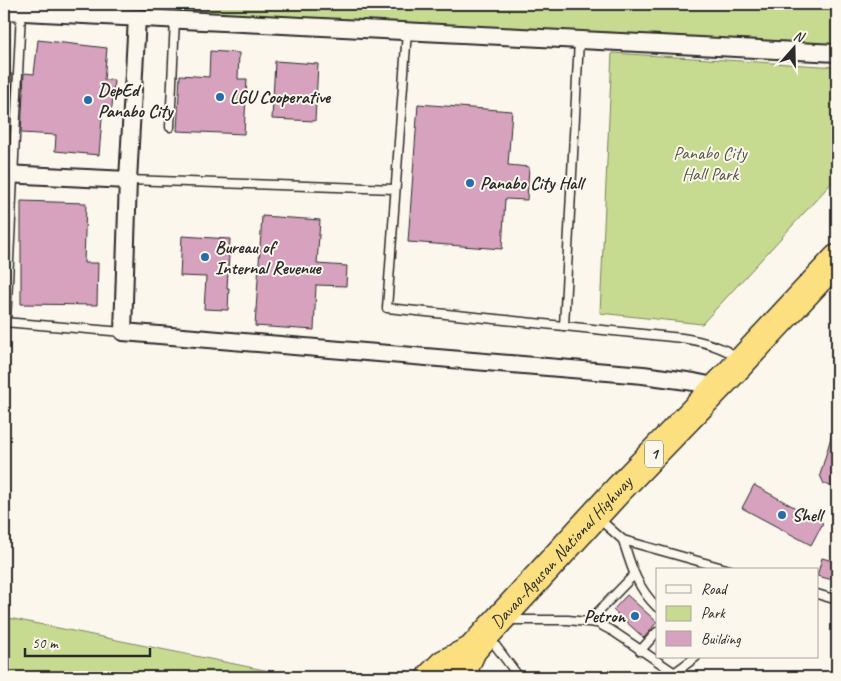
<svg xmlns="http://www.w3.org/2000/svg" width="841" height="681" viewBox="0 0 841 681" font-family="Caveat,sans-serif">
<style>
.green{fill:#c7db90;stroke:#79835e}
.building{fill:#d6a2bd;stroke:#2b2b2b}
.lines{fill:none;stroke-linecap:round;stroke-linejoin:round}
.lane-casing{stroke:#2b2b2b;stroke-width:11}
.street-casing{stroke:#2b2b2b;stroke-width:20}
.highway-casing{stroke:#2b2b2b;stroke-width:31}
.lane{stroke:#fbf7ec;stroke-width:8}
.street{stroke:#fbf7ec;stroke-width:16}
.highway{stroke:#fce080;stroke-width:28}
.poi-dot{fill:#1f6fb2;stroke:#fbf7ec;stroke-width:2}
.labels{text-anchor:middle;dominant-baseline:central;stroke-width:4;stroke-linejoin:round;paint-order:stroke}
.shield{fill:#fbf7ec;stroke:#696865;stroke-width:1}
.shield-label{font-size:16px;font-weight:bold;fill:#2b2b2b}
.poi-label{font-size:18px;font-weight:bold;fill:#2b2b2b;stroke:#fbf7ec;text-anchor:start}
.park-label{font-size:18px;fill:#525744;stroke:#fbf7ec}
.street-label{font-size:18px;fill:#2b2b2b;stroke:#fbf7ec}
</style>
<rect width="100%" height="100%" fill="#fbf7ec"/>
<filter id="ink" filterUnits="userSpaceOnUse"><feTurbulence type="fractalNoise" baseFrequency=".02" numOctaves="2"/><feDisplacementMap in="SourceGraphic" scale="10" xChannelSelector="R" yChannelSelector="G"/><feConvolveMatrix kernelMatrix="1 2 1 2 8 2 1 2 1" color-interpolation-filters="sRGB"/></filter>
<g filter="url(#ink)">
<g class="green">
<path d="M40 4H837V45Z"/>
<path d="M612 53 837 67V177L702 324 600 313Z"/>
<path d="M4 617 298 677H4Z"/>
</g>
<g class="building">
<path d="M38 40 107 48 104 80H114L112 108 103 107 99 155 55 151 56 135 21 133 24 73 34 74Z"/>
<path d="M210 51 239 53 238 79H247L244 134 177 131 180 75 209 77Z"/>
<path d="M275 61 318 64 315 121 272 119Z"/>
<path d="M4 73 12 74 11 99 4 98Z"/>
<path d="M418 104 512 111 508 165 529 167 527 200 505 199 502 249 408 242Z"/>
<path d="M21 201 86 203 84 263H98L97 305 21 304Z"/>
<path d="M262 216 320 220 317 264 347 266 346 286 316 285 314 330 255 326Z"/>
<path d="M182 236 230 239 227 288H229L228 310 204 309 206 277 180 276Z"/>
<path d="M834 427 837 428V488L824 484 820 475Z"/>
<path d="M754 485 823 523 811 545 742 508Z"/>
<path d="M822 558 837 562V581L817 576Z"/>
<path d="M627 595 657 622 644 638 613 610Z"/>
</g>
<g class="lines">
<defs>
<g id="lane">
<path d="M407 31 387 308 682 338C702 341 721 346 739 358"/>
<path d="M170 127 175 19"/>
<path d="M128 180 395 189"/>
<path d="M4 322 123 332"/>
<path d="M6 322 21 12"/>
<path d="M564 326 579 40"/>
<path d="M598 518 623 540 730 570"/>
<path d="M623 540C631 566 637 588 657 607"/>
<path d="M817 594 837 600"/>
<path d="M507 620H568L597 623 614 632 681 677"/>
<path d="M589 621 634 575"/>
<path d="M489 637 519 677"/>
<path d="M640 651 657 632"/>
<path d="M674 673 696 657"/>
</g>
<g id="street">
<path d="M4 11 837 53"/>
<path d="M137 18 128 180 123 332 643 375 694 382 718 387"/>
<path d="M4 174 128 180"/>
</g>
<g id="highway">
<path d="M431 677 444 664 472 650"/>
<path id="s1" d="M460 677 472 650 487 633 619 489 731 373 837 259"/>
</g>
</defs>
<use href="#lane" class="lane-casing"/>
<use href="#street" class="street-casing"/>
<use href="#highway" class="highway-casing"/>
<use href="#lane" class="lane"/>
<use href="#street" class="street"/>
<use href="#highway" class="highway"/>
</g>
</g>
<g class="poi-dot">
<circle cx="220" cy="97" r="5"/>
<circle cx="88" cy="100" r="5"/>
<circle cx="470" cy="183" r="5"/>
<circle cx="205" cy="257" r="5"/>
<circle cx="782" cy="515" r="5"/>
<circle cx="635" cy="616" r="5"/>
</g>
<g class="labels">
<rect class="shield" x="645" y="440.5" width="18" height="27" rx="4"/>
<g class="shield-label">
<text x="654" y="454">1</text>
</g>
<g class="poi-label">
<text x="98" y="90">DepEd<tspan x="98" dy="21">Panabo City</tspan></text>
<text x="230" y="97">LGU Cooperative</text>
<text x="480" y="183">Panabo City Hall</text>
<text x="215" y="247">Bureau of<tspan x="215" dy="21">Internal Revenue</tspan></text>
<text x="792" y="515">Shell</text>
<text x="625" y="616" text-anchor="end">Petron</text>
</g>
<g class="park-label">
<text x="710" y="153">Panabo City<tspan x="710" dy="21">Hall Park</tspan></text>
</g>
<g class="street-label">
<text stroke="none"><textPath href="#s1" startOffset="162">Davao-Agusan National Highway</textPath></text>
</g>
</g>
<rect width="841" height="681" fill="none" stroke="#fbf7ec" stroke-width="20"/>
<rect x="10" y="10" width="821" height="661" fill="none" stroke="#2b2b2b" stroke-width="2" filter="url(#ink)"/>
<rect x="656" y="568" width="162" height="90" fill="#fbf7ec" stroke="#a8a59f"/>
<rect x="666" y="585" width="25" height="8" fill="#fbf7ec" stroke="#a8a59f"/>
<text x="701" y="594" font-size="15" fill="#2b2b2b">Road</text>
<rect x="666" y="606" width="25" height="15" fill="#c7db90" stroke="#a8a59f"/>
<text x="701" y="618" font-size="15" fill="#2b2b2b">Park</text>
<rect x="666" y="631" width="25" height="15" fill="#d6a2bd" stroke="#a8a59f"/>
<text x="701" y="644" font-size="15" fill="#2b2b2b">Building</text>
<g transform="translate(794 48) rotate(20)" stroke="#fbf7ec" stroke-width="4" paint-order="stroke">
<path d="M0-4L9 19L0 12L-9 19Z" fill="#2b2b2b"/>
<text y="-8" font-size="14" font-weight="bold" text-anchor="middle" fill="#2b2b2b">N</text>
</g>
<path d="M25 648v8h125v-8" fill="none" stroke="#2b2b2b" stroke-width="2.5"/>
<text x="32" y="648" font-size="15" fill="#2b2b2b" stroke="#fbf7ec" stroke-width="4" paint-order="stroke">50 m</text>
</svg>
